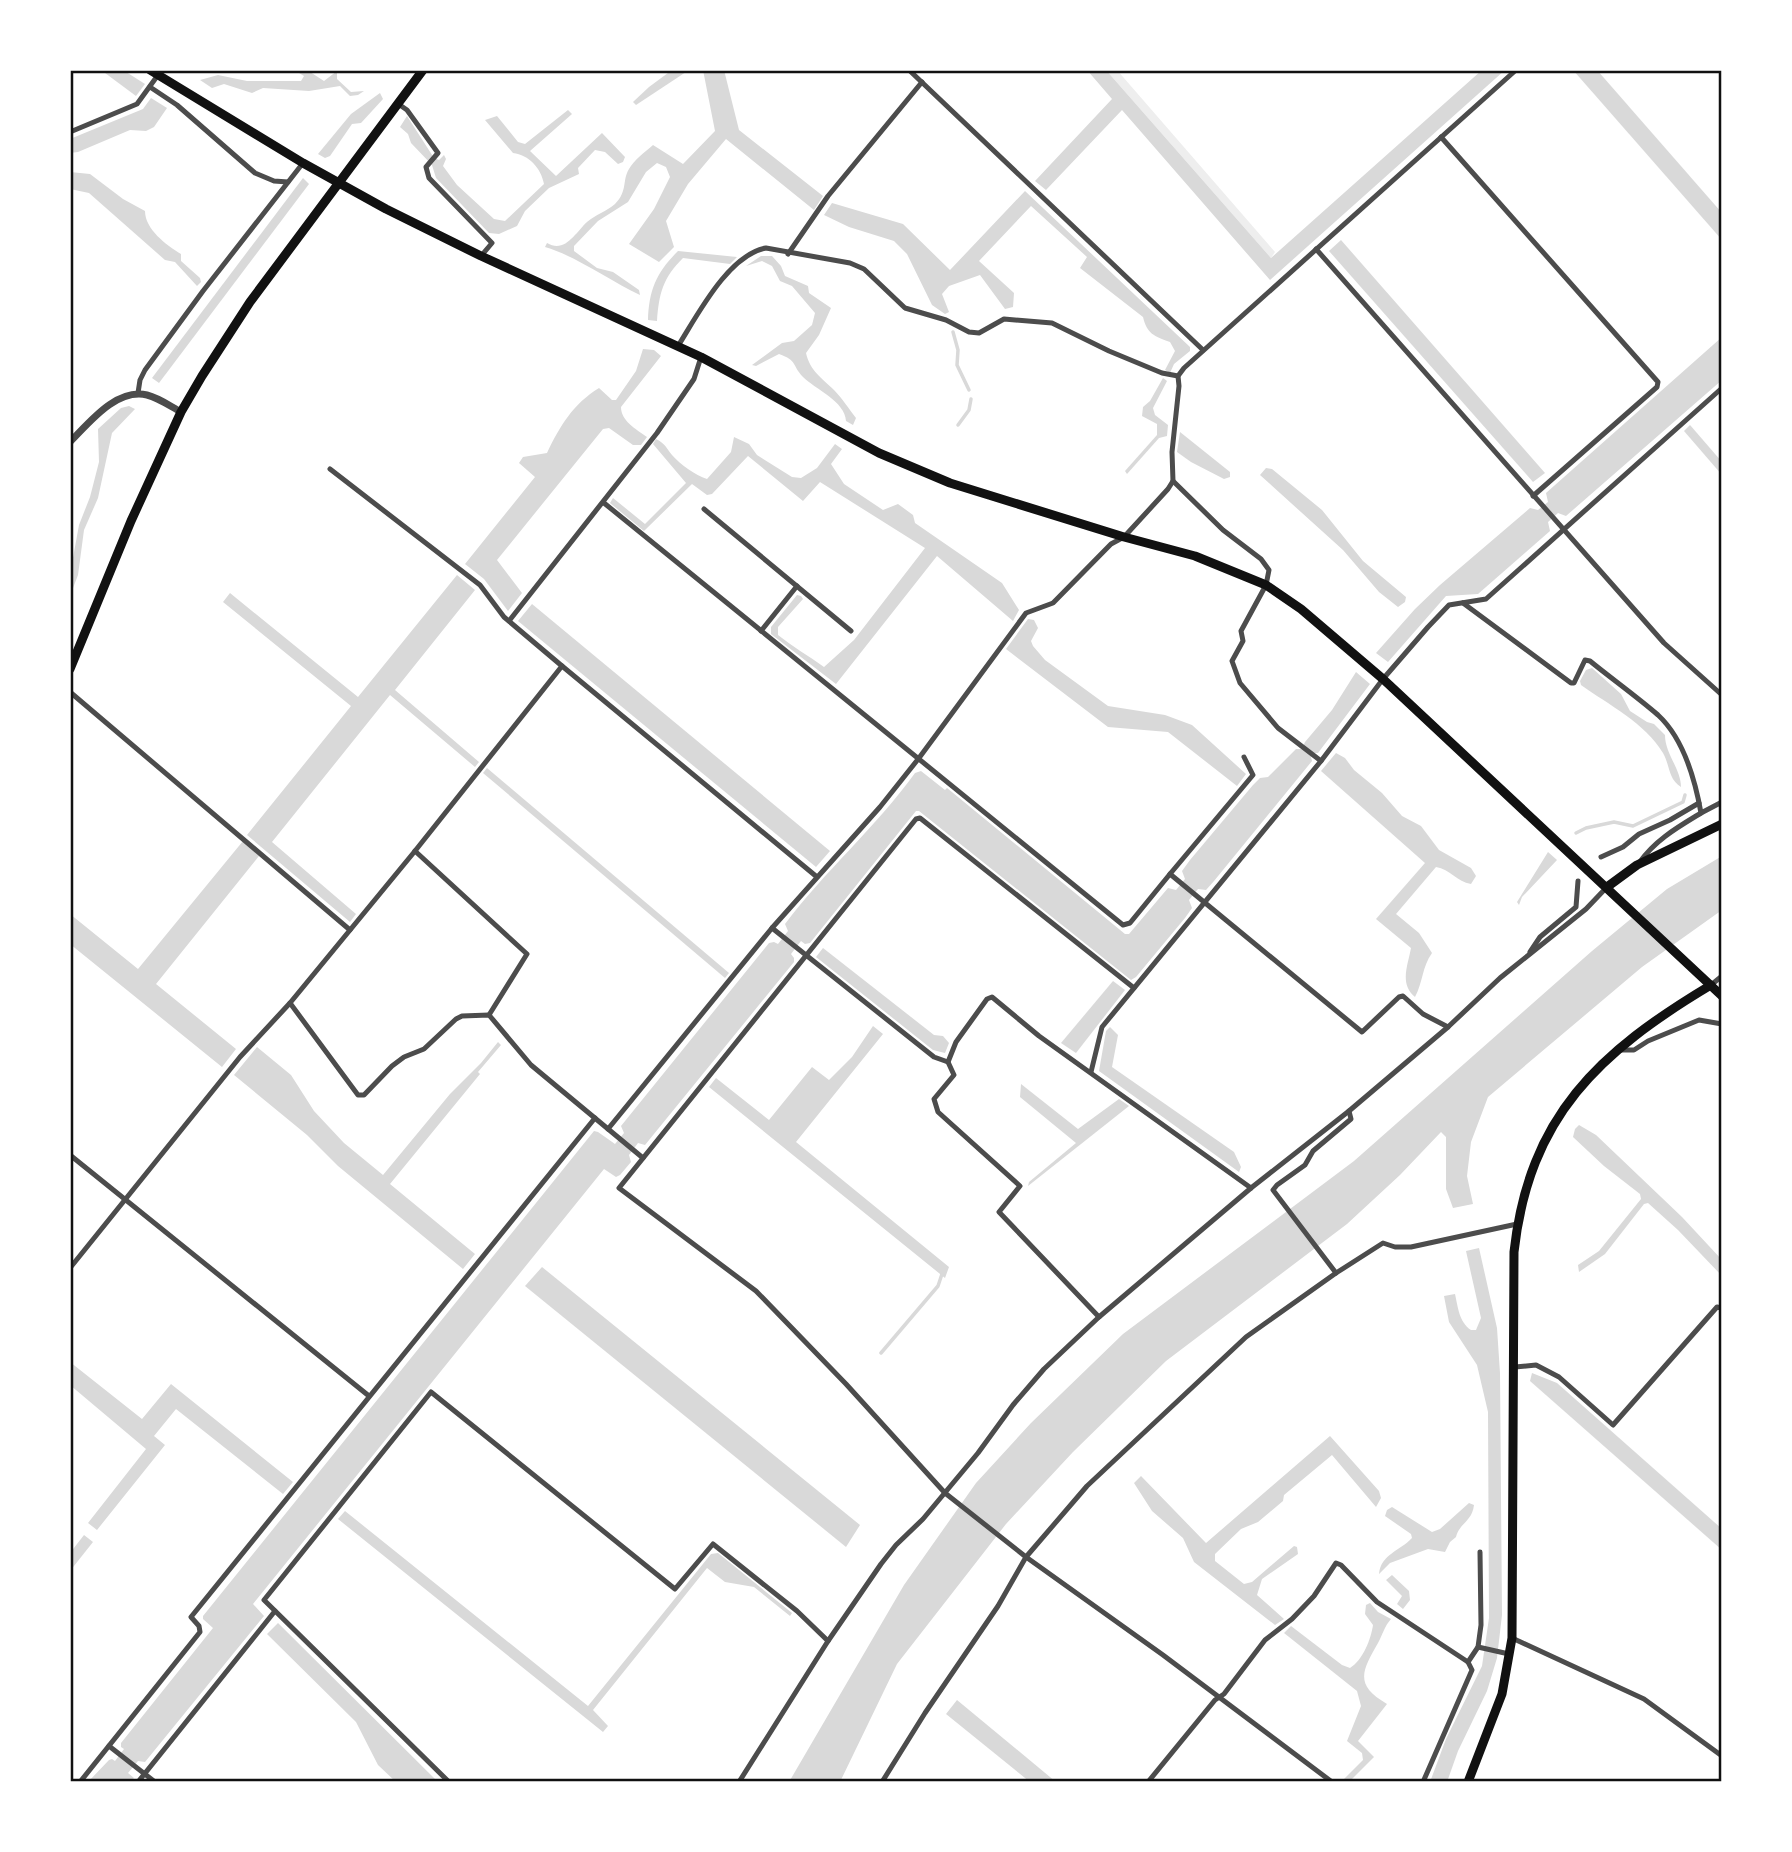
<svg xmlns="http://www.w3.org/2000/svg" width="1792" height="1852" viewBox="0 0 1792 1852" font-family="Quicksand,sans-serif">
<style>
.green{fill:#eee}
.water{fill:#d9d9d9}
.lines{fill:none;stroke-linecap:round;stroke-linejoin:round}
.stream{stroke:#d9d9d9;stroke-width:3.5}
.minor{stroke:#4c4c4c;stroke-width:5}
.tertiary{stroke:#4c4c4c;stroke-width:7}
.trunk{stroke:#111;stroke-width:9}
.neatline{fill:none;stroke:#111;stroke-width:2.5}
</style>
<rect width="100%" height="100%" fill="#fff"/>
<path class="green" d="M1106 70H1117L1275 252 1271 258Z"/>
<g class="water">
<path d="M101 70H123L145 84 136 96Z"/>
<path d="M294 70H307L324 81 337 71V79L351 92 364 91 358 95 350 96 340 86 309 91 263 88 252 93 224 84 212 88 200 80 218 75 247 81H301L304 76Z"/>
<path d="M672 70H689L636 105 633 102 649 87Z"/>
<path d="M703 70H724L739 130 823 196 814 210 726 139 688 184 666 221 674 247 659 262 629 244 654 209 670 177 666 167 657 163 646 172 628 202 598 221 574 246V251L597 268 613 272 639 290 640 295C610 281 576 256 545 247L547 243C565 254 576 232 587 222 595 215 607 211 615 204 628 191 622 180 629 169 634 160 645 152 653 145L683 164 715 131Z"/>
<path d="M1087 70H1106L1271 258 1482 70H1505L1270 280 1122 110 1046 190 1035 181 1112 99Z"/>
<path d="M1573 70H1597L1722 213V240Z"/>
<path d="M380 93 383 99 361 123 352 124 330 156 325 158 318 154 351 114Z"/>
<path d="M151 98 167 108 154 127 146 131 130 130 78 152 70 153V139L143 109Z"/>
<path d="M568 110 572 114 530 151 556 176 602 133 625 157 623 162 618 164 605 152 595 150 578 168 579 174 549 188 525 211 517 226 499 234 489 233 436 178 432 165 411 143 408 134 400 127 407 116 434 158 439 160 444 155 446 159 443 166 457 185 494 219 505 221 544 184C541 168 529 155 513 153L485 120 497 116 518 142 525 144Z"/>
<path d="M70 172 90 174 123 199 145 211C145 229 166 245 181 254V261L200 278 201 282 197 286 175 262 165 260 89 193 70 189Z"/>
<path d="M303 178 309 184 159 383 152 378Z"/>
<path d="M1025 191 1190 347V351L1174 364 1170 373 1165 370 1175 351 1170 342C1154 336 1147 334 1143 317L1080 268 1087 257 1031 206 979 261 1014 293 1013 307 1005 309 980 275 949 286 942 294 949 312 945 314 932 305 907 254 894 241 849 227 824 215 832 203 903 224 950 270Z"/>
<path d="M1341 240 1545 473 1533 482 1329 251Z"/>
<path d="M678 251 737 257 730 264 683 258C663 278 659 293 657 321L648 320C649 289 657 272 678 251Z"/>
<path d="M761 256H772L781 266 785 276 808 286 809 293 831 308 819 335 806 353C810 371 822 378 834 390 842 398 849 409 856 418L853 425 846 421C845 401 815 389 803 377 791 364 798 361 779 354L756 366 752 365 782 343 794 341 812 325 815 313 792 286 780 281 772 266 762 261 746 266Z"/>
<path d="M1722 337V380L1566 516 1558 513 1548 522 1550 531 1478 594 1446 596 1388 662 1376 653 1415 609 1440 585 1530 508 1538 510 1548 502 1546 493Z"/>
<path d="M643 349 654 350 661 356 621 407C621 421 636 429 647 437L641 445H633L609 428 603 429 497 560 522 593 508 611 484 579 465 564 535 477 519 463 523 457 547 453C560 426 573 404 599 388L612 400H616L636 371Z"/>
<path d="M1163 378 1167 381 1153 408 1155 415 1168 425 1167 436 1159 438 1127 474 1125 471 1157 435V424L1142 416 1143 407 1150 401Z"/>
<path d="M129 406 135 409 112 433 98 498 84 530 78 575 70 596V574L79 525 90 497 99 462 98 429 121 408Z"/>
<path d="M1690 425 1722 462V475L1684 431Z"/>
<path d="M1180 432 1230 472V477L1224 479 1191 462 1177 452Z"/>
<path d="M734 437 749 444 757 455 792 477 801 478 817 468 835 444 842 449 831 464 844 484 883 510 898 504 913 515 915 523 1002 583 1019 610 1013 621 937 556 836 684 771 634V627L797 595 801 596 803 599 778 627V635C793 647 809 656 824 667L854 640 925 548 820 482 803 501 748 456 712 494 707 495 692 484 644 531 610 503 613 498 645 524 686 483 653 444 656 439C666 444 666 448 672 455 681 465 695 475 707 479L731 452Z"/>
<path d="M1266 468 1272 469 1322 510 1363 561 1406 597 1405 602 1398 607 1379 592 1343 550 1260 475Z"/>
<path d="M457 575 475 590 395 690 479 762 475 767 390 695 272 842 356 914 350 922 247 835 351 706 223 602 230 593 358 697Z"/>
<path d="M532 604 830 851 816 867 518 621Z"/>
<path d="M1028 619 1034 620 1038 628 1031 641 1033 646 1045 660 1108 706 1165 715 1192 725 1246 774 1237 786 1168 732 1108 727 1006 649Z"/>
<path d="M1592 668 1621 694 1630 711 1647 722 1654 724 1665 735C1665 754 1681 769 1681 787 1668 779 1670 765 1663 753 1645 723 1609 705 1581 685L1580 681 1586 670Z"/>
<path d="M1356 672 1370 684 1318 753H1315L1311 757 1312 761 1214 881 1206 890 1198 889 1189 900 1192 908 1185 918 1136 977 1131 980 919 811H916L810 943 805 944 801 941 791 954 794 958V962L645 1145 638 1143 629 1155 631 1162 620 1175 616 1177 604 1169 253 1604 264 1616 145 1762 138 1761 128 1773 134 1778 130 1782H88L109 1760 112 1759 115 1761 124 1749 121 1747V1743L213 1628 203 1619V1616L594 1131 598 1132 615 1144 624 1133 621 1126 769 943 774 942 778 944 788 931 785 924C825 871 876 827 915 773L921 771 945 790 947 788 1125 934H1129L1168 888 1176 890 1185 879 1182 871 1190 860 1253 785 1260 778 1268 777 1296 749H1302L1305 742 1332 710Z"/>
<path d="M1336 753 1345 758 1354 770 1382 793 1402 816 1421 826 1439 850 1471 868 1476 876 1471 884C1457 882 1450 869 1436 867L1396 914 1419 933 1432 953C1422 967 1423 982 1415 997 1399 984 1408 965 1411 948L1376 919 1425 863 1321 771Z"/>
<path d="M487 768 729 973 725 978 483 773Z"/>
<path d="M243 841 259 856 156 984 236 1049 222 1067 70 944V914L138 969Z"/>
<path d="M1548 852 1557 860 1522 897 1519 905 1517 902Z"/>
<path d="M1722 856V910L1642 967 1488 1097 1471 1142 1467 1176 1473 1204 1453 1208 1446 1189V1137L1441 1132 1400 1175 1347 1224 1166 1361 1073 1452 1006 1524 897 1664 840 1782H789L904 1585 976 1483 1031 1423 1123 1334 1354 1161 1592 951 1667 889Z"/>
<path d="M823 948 934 1035 943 1036 949 1043 945 1053 933 1050 816 957Z"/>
<path d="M1113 981 1125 990 1076 1053 1061 1043Z"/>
<path d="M873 1026 883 1034 796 1142 949 1267 945 1278 709 1087 716 1078 769 1120 812 1067 829 1080 852 1057Z"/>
<path d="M1110 1027 1118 1035 1112 1067 1234 1152 1241 1167 1239 1172 1099 1071 1106 1031Z"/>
<path d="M498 1042 501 1045 478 1072 480 1074 390 1184 475 1254 463 1269 338 1166 307 1135 234 1075 257 1047 291 1075 314 1111 344 1143 383 1175 450 1094 481 1063Z"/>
<path d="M1021 1084 1078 1129 1119 1099 1129 1106 1028 1186 1029 1182 1076 1143 1020 1097Z"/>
<path d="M1579 1125 1596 1135 1682 1217 1722 1260V1276L1678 1230 1648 1203 1644 1204 1605 1254 1579 1272 1578 1265 1599 1251 1641 1199 1640 1194 1604 1166 1573 1137 1575 1129Z"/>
<path d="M1479 1248 1497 1328 1500 1373 1502 1615 1497 1658 1487 1691 1458 1751 1447 1782H1430L1446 1739 1482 1666 1489 1618 1488 1412 1477 1365 1449 1322 1444 1296 1455 1294C1458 1307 1459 1322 1471 1330H1476L1481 1318 1466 1251Z"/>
<path d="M542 1267 860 1525 846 1547 525 1286Z"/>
<path d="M70 1362 142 1419 171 1384 293 1482 283 1494 176 1409 154 1436 165 1445 97 1530 88 1523 146 1449 70 1385Z"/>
<path d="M1532 1373 1557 1383 1722 1529V1550L1530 1381Z"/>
<path d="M1330 1436 1379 1491 1381 1498 1376 1507 1332 1455 1284 1495 1283 1501 1258 1522 1241 1529 1215 1554V1561L1244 1584 1252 1582 1294 1546 1297 1547 1298 1554 1262 1579 1257 1595 1284 1619 1275 1625 1194 1562 1183 1538 1152 1511 1134 1483 1141 1476 1206 1543Z"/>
<path d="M1469 1503 1474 1505C1472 1522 1460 1522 1456 1537L1450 1542 1445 1552 1428 1549 1390 1563 1379 1574C1381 1554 1400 1551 1412 1538L1411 1534 1385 1516 1387 1510 1392 1507 1432 1532 1440 1529Z"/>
<path d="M345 1511 588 1706 711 1554 718 1553 792 1613 790 1616 754 1587 725 1582 707 1568 593 1710 608 1726 603 1732 338 1519Z"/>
<path d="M84 1535 93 1542 70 1571V1553Z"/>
<path d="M1392 1575 1409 1591 1410 1600 1403 1609 1397 1604 1402 1596 1386 1580Z"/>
<path d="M1370 1603 1378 1612 1391 1619C1384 1627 1383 1634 1378 1643 1362 1671 1354 1685 1387 1704L1358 1741 1374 1757 1349 1782H1341L1363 1760 1362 1753 1347 1741 1361 1706 1357 1691 1284 1633 1291 1626 1342 1665 1350 1668C1363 1660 1371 1639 1373 1625L1365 1614 1366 1605Z"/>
<path d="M278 1623 438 1782H396L378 1765 356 1722 267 1634Z"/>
<path d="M957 1700 1056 1782H1030L946 1714Z"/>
</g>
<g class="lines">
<g class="stream">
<path d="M953 332 958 350 957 365 969 390"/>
<path d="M958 425 969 410 971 399"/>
<path d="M1576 833 1586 828 1614 822 1633 826 1683 802 1685 795"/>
<path d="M881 1353 938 1286 943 1271"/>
</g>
<g class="minor">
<path d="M909 70 1203 350"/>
<path d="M150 87 177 105 255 173 274 181 288 182"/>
<path d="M397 103 407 110 438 153 426 167 429 178 492 243 481 256"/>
<path d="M70 132 137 104 158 75"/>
<path d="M1441 137 1658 382 1657 387 1533 496"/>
<path d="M1316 249 1664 643 1722 695"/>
<path d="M788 254 828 196 922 82"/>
<path d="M678 346C697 316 728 255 766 248L850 263 864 269 905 308 946 320 969 332 979 333 1004 319 1052 323 1109 351 1162 373 1178 376"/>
<path d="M138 393 140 380 145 370 203 291 303 163"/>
<path d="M1173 481 1223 530 1261 559 1269 570 1266 585 1241 631 1243 641 1232 661 1240 683 1278 728 1321 761"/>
<path d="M604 503 1123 925 1130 923 1170 874 1362 1032 1399 997 1403 996 1423 1014 1448 1027"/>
<path d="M704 509 851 631"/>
<path d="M1463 603 1571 683H1574L1585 660 1590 661C1612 679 1636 696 1658 715 1684 739 1695 779 1701 813L1722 802"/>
<path d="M509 621 657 433 694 379 701 357"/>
<path d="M761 631 797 586"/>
<path d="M562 666 817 877"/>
<path d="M70 692 350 930"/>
<path d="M415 851 527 954 489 1015"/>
<path d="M1601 857 1623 847 1639 834 1670 820 1699 803"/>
<path d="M1639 863C1655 840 1678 827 1701 813"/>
<path d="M1170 874 1253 775 1244 757"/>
<path d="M772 928 934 1057 948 1062 954 1075 934 1099 938 1112 1020 1186 999 1212 1099 1317"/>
<path d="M1530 952 1540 937 1576 907 1578 881"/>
<path d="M1711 985 1722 976"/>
<path d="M1134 988 920 818 916 819 619 1188 756 1291 846 1384 945 1493 1026 1557 1163 1655 1332 1782"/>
<path d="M290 1003 358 1095H364L392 1066 404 1057 424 1049 456 1019 462 1016 489 1015 531 1065 643 1158"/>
<path d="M1619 1050H1634L1648 1041 1699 1020 1722 1024"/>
<path d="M948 1062 956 1042 987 999 992 997 1039 1036 1251 1188"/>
<path d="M1091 1072 1102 1027 1321 761 1383 679 1428 627 1449 605 1486 599 1722 388"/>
<path d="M608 1129 772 928 880 807 919 758 1026 613 1053 603 1111 544 1124 537 1168 489 1173 481 1172 452 1179 386 1178 376 1184 368 1516 70"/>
<path d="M70 1155 369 1396"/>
<path d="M70 1268 240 1057 290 1003 415 851 562 666 504 617 480 585 330 469"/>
<path d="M1336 1273 1273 1190 1277 1185 1305 1165 1313 1151 1351 1119 1349 1111"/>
<path d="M1515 1367 1536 1365 1559 1377 1613 1425 1717 1307 1722 1308"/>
<path d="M1512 1638 1644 1699 1722 1756"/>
<path d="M1478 1647 1509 1654"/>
<path d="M1468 1662 1478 1647 1481 1625 1480 1552"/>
<path d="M109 1746 155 1782"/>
<path d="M80 1782 200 1632 199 1626 191 1617 595 1118"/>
<path d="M138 1782 275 1611"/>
<path d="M449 1782 264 1600 431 1392 675 1589 713 1544 797 1611 828 1641"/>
<path d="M739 1782 828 1641 881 1564 896 1545 923 1519 978 1453 1013 1405 1044 1369 1099 1317 1251 1188 1349 1111 1448 1027 1500 978 1586 909 1607 887"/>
<path d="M882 1782 925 1713 998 1606 1026 1557 1087 1486 1246 1337 1336 1273 1383 1243 1395 1247H1411L1517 1224"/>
<path d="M1148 1782 1215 1700 1224 1694 1265 1640 1292 1619 1314 1596 1336 1563 1341 1565 1377 1602 1468 1662 1472 1670 1423 1782"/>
</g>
<path class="tertiary" d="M70 442C89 423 116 388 147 395 159 398 170 406 181 412"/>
<g class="trunk">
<path d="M150 70 303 163 386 209 481 256 701 357 879 453 950 483 1124 537 1195 556 1266 585 1301 609 1383 679 1722 996"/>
<path d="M70 669 131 521 181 412 202 376 250 302 423 70"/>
<path d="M1607 887 1637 865 1722 824"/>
<path d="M1468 1782 1502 1694 1512 1638 1514 1252C1529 1116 1599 1052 1711 985"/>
</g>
</g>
<rect width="1792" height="1852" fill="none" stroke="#ffffff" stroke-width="144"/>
<rect x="72" y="72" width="1648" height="1708" class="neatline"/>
</svg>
